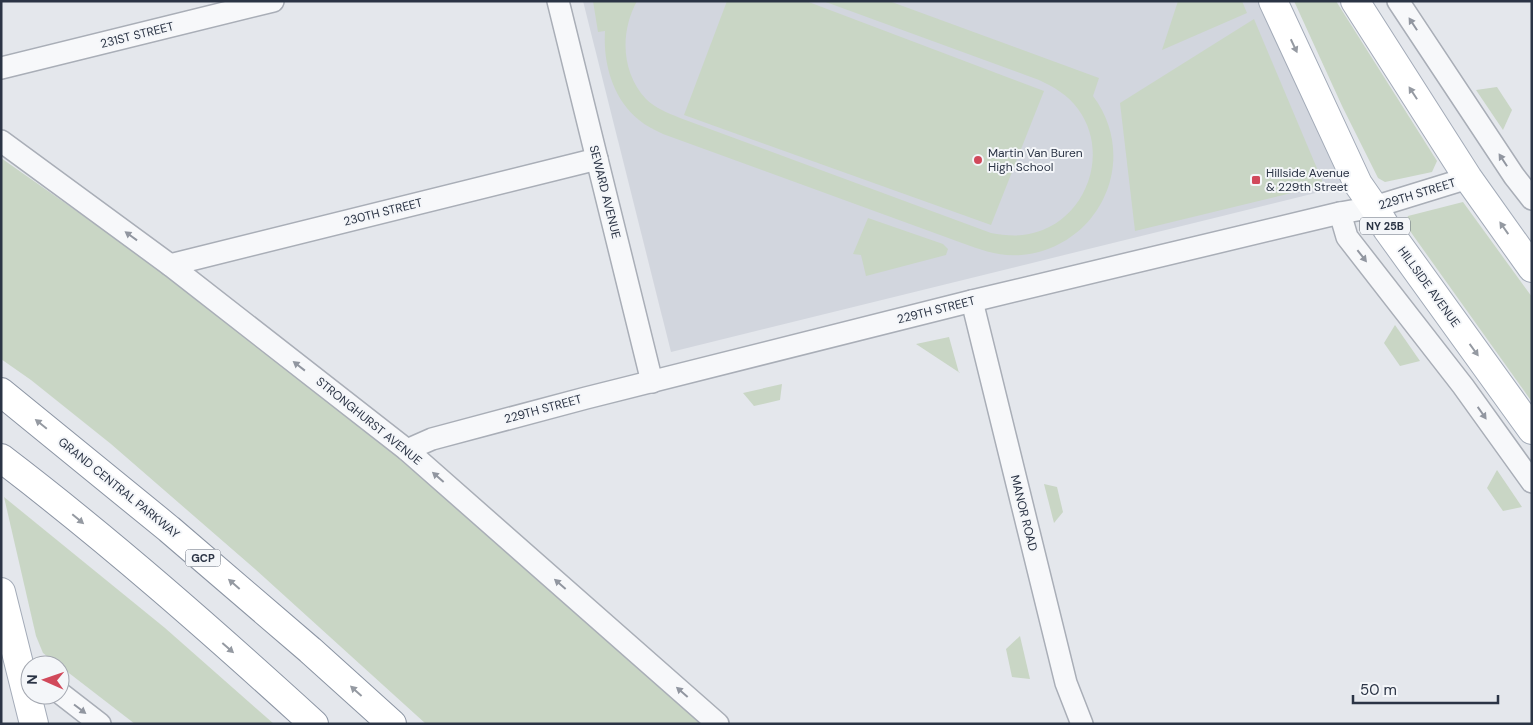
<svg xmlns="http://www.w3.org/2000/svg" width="1533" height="725" viewBox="0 0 1533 725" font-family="'DM Sans',sans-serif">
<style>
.built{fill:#d2d6de}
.green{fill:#c9d6c5}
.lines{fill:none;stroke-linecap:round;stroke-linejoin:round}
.minor-casing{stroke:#a9aeb7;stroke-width:24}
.primary-casing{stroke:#a3abb8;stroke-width:30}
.motorway-casing{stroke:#8b94a3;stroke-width:30}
.minor{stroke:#f7f8fa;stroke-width:21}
.primary{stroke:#fff;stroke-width:28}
.motorway{stroke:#fff;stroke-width:28}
.oneway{fill:#9196a0}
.oneway2{fill:#959aa2}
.poi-dot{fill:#d1495b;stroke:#f4f6f9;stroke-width:2}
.labels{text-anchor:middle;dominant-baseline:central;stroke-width:4;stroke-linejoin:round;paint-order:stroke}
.shield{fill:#f4f6f9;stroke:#676e7b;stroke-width:1}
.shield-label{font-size:11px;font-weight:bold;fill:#2b3445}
.street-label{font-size:12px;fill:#2b3445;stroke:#f4f6f9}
.poi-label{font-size:12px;fill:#2b3445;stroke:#f4f6f9;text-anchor:start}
</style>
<rect width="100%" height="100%" fill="#e4e7ec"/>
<path class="built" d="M583 1H1262L1344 186 671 352Z"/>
<g class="green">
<path d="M593 1H637C620 32 621 72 646 99 655 108 668 113 680 118L991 233C1003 235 1016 237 1029 234 1084 224 1112 155 1078 109 1068 95 1054 87 1039 80L823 1H889L1099 78 1093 96C1141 160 1099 248 1021 255 1000 257 981 250 962 243L663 134C655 130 646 126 639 120 613 99 603 64 605 31L598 32Z"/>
<path d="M727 1H806L1044 91 991 225 684 115Z"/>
<path d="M1178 1H1242L1247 13 1162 50Z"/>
<path d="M1294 1H1336L1437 161 1432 172 1385 182 1378 178 1343 108Z"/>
<path d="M1254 19 1324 185 1135 231 1120 103Z"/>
<path d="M1497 87 1512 110 1503 130 1476 90Z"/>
<path d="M1 158 162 271 431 477 705 724H426L255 569 111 444 31 380 1 359Z"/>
<path d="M1463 202 1532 297V402L1405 224 1408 216Z"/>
<path d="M868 218 943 244 948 249 946 255 866 276 861 255 853 254Z"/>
<path d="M1395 325 1420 361 1400 366 1384 343Z"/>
<path d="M949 337 959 373H960L916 344Z"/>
<path d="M782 384 780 400 754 406 743 393Z"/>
<path d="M1497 470 1522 507 1503 511 1487 488Z"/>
<path d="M1044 484 1057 487 1063 512 1054 523Z"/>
<path d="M4 497 165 628 274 724H135L43 653 36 636Z"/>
<path d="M1020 636 1030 679 1012 677 1006 649Z"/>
</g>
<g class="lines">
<defs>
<g id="minor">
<path d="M558 1 652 382"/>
<path d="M1398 1 1514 176 1532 199"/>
<path d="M1 68 273 1"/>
<path d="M1 141 170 265 407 450 718 724"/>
<path d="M1340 213 1347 237 1463 386 1532 482"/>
<path d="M170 265 597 159"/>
<path d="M972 301 1066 683 1082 724"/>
<path d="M407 450 432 439 586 398 972 301 1340 213 1374 207 1468 178"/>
<path d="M60 693 100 724"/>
</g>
<g id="primary">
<path d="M1273 1 1358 184 1374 207 1387 229 1532 430"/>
<path d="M1355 1 1468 178 1532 268"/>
<path d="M1 592 34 724"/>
</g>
<g id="motorway">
<path d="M1 392 169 529 310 650 392 724"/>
<path d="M1 458C110 541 213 632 314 724"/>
</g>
</defs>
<use href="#minor" class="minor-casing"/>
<use href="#primary" class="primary-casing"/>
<use href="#motorway" class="motorway-casing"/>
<use href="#minor" class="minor"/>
<use href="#primary" class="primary"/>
<use href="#motorway" class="motorway"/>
</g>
<defs><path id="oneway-solid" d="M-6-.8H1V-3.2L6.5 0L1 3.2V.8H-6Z" transform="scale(1.25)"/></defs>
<g class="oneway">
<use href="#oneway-solid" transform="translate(1413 24) rotate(-123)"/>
<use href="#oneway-solid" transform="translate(1503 160) rotate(-123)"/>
<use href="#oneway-solid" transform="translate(131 236) rotate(-144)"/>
<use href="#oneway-solid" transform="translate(1362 256) rotate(52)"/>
<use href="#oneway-solid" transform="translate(299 366) rotate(-142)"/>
<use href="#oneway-solid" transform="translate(1482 413) rotate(55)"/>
<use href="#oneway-solid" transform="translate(438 477) rotate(-139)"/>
<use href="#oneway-solid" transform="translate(560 584) rotate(-139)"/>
<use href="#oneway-solid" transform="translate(682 692) rotate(-139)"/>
<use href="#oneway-solid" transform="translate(80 709) rotate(37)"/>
</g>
<g class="oneway2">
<use href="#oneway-solid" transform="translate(1294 46) rotate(65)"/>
<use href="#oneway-solid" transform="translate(1413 93) rotate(-123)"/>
<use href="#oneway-solid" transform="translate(1504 228) rotate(-125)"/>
<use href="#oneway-solid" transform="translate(1474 350) rotate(54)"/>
<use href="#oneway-solid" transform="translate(41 424) rotate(-141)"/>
<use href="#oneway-solid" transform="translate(78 519) rotate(40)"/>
<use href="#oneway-solid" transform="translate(234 584) rotate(-139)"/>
<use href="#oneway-solid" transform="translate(228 648) rotate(41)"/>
<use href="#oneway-solid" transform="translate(356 691) rotate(-138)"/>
</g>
<g class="poi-dot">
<circle cx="978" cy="160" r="5"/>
<rect x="1251" y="175" width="10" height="10" rx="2.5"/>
</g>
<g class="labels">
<g class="shield">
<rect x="1360" y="217.5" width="50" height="17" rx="4"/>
<rect x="185.5" y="549.5" width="35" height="17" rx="4"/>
</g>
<g class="shield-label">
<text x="1385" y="226">NY 25B</text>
<text x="203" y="558">GCP</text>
</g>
<g class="street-label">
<text transform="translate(137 35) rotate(-14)">231ST STREET</text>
<text transform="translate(605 192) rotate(76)">SEWARD AVENUE</text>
<text transform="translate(1417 194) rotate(-17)">229TH STREET</text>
<text transform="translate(383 212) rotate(-14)">230TH STREET</text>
<text transform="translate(1429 287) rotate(54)">HILLSIDE AVENUE</text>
<text transform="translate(936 310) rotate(-14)">229TH STREET</text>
<text transform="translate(543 409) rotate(-15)">229TH STREET</text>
<text transform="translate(369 421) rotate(39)">STRONGHURST AVENUE</text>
<text transform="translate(119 488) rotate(39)">GRAND CENTRAL PARKWAY</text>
<text transform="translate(1024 513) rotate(76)">MANOR ROAD</text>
</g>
<g class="poi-label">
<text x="988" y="153">Martin Van Buren<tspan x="988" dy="14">High School</tspan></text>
<text x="1266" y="173">Hillside Avenue<tspan x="1266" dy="14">&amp; 229th Street</tspan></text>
</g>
</g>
<rect width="1533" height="725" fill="none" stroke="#2b3445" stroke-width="5"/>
<g transform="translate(45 680) rotate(272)"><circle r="24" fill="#f4f6f9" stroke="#a4a8b1"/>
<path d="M0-4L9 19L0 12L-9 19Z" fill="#d1495b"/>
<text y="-8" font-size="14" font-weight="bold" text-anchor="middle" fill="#2b3445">N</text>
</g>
<path d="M1353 695v8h145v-8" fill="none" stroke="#2b3445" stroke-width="2.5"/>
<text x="1360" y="695" font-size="15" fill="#2b3445" stroke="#f4f6f9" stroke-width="4" paint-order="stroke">50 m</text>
</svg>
